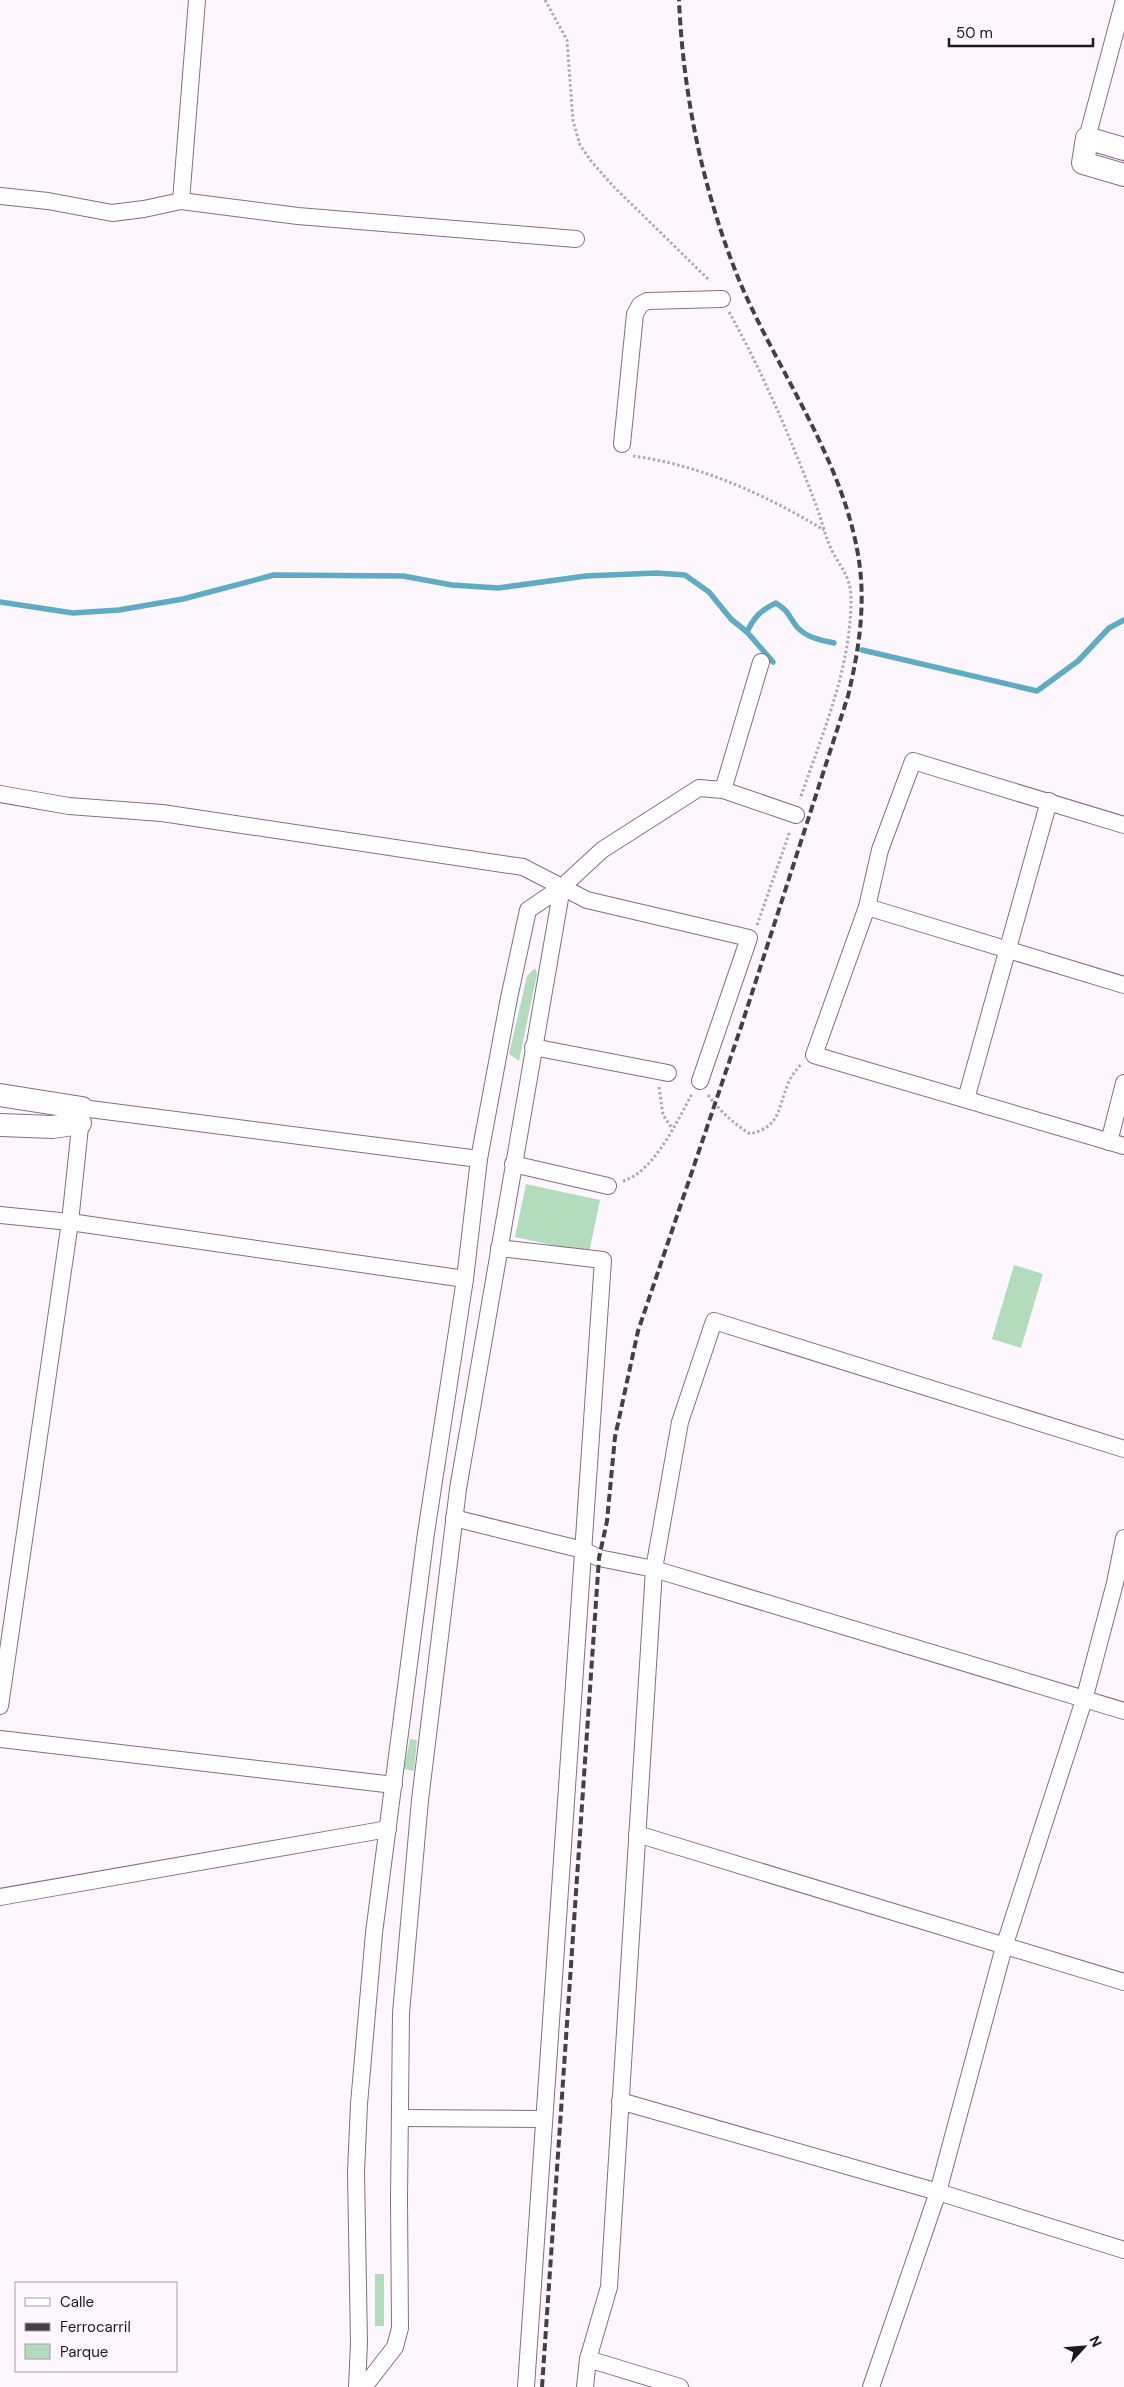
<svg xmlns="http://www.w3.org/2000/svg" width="1124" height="2387" viewBox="0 0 1124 2387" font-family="'DM Sans',sans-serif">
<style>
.green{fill:#b2dcbc}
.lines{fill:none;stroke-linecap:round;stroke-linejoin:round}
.stream{stroke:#5cacc3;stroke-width:5.5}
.street-casing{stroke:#866d87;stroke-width:18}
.secondary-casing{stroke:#866d87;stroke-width:24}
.path{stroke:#b0a9b1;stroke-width:3;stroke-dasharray:2.5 2.5;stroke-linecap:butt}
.street{stroke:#fff;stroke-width:16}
.secondary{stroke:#fff;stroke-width:22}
.rail{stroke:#473e48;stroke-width:4;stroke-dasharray:8 4;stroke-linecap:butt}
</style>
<rect width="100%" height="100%" fill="#fdf7fd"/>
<g class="green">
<path d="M535 968 537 974 519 1061 509 1054 527 976Z"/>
<path d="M526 1184 600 1200 589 1253 515 1237Z"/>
<path d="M1014 1265 1043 1274 1021 1348 992 1339Z"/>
<path d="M410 1739 417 1740 414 1771 404 1769Z"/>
<rect x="375" y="2274" width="9" height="52"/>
</g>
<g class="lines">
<g class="stream">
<path d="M0 602 73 613 119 610 183 599 274 575 403 576 452 585 498 588 586 576 656 573 685 575 709 592 731 619 747 632C754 617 761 610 776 603 790 612 788 616 797 627 807 638 821 640 834 643"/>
<path d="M747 632 773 662"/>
<path d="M862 650 1037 691 1078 661 1109 628 1124 620"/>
</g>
<defs>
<g id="street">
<path d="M1087 138 1124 0"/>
<path d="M0 196 48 201 112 213 144 209 181 201 298 216 576 239"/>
<path d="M181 201 197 0"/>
<path d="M622 444 635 314 640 305 647 301 722 299"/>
<path d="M723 790 761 662"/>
<path d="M0 794 69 806 162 813 523 867 587 900 749 938 700 1081"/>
<path d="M1124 825 913 761 880 850 867 907 814 1055 1124 1146"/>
<path d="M867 907 1124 985"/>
<path d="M533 1047 668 1073"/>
<path d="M966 1099 1049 801"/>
<path d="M1109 1142 1124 1083"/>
<path d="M513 1164 608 1186"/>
<path d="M0 1215 70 1222 465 1279"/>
<path d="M499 1248 603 1260 526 2387"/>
<path d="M454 1518 583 1550 599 1558 654 1569 1124 1711"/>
<path d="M0 1706 70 1222 82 1108 479 1159"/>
<path d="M0 1739 394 1785"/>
<path d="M637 1834 1124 1982"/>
<path d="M0 1897 388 1829"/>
<path d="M620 2101 938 2192 1124 2250"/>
<path d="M400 2118 544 2119"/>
<path d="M588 2359 680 2387"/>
<path d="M357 2387 359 2343 356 2172 359 2104 374 1933 426 1533 465 1279 479 1159 509 998 528 910 562 887 602 850 699 788 723 790 796 815"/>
<path d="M364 2387 395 2347 400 2328 399 2200 401 2013 420 1800 458 1489 562 887"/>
<path d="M585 2387 588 2359 609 2287 654 1569 680 1422 714 1321 1124 1449"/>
<path d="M871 2387 938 2192 1004 1947 1084 1700 1115 1583 1124 1538"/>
</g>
<g id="secondary">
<path d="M1124 149 1087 138 1083 163 1124 175"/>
<path d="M0 1095 82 1108"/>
<path d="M0 1125 53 1127 80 1123"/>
</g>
</defs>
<use href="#street" class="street-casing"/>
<use href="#secondary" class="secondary-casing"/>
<g class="path">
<path d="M545 0 567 40 573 121 580 145 591 161 614 187 710 281"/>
<path d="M729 312C763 373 791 439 816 505 821 518 824 532 829 544 837 565 851 573 851 599 851 669 822 734 800 799"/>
<path d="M633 456C701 465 766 495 824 530"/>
<path d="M757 925 790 831"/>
<path d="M659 1087 663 1115 672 1128"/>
<path d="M708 1095C720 1111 733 1123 750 1134 781 1126 777 1110 788 1084 790 1077 796 1071 801 1064"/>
<path d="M623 1181C654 1172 677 1121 692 1094"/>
</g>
<use href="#street" class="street"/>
<use href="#secondary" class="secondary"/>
<path class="rail" d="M542 2387 599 1558 607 1521 615 1437 638 1331 742 1024 848 696C858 654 865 612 860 568 847 464 779 375 739 280 703 191 683 95 679 0"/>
</g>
<rect x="15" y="2282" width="162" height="90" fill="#fdf7fd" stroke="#a49da5"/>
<rect x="25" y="2298" width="25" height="8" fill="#ffffff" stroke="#a49da5"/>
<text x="60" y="2307" font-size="15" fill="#1f1620">Calle</text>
<rect x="25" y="2323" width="25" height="8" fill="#473e48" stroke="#a49da5"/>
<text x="60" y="2332" font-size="15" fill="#1f1620">Ferrocarril</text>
<rect x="25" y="2344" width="25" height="15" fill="#b2dcbc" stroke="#a49da5"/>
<text x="60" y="2357" font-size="15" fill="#1f1620">Parque</text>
<g transform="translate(1084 2347) rotate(64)" stroke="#fdf7fd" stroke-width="4" paint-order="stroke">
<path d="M0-4L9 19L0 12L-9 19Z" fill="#1f1620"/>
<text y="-8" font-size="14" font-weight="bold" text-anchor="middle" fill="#1f1620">N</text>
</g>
<path d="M949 38v8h144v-8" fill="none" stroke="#1f1620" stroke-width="2.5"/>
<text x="956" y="38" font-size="15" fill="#1f1620" stroke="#fdf7fd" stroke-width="4" paint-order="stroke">50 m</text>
</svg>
